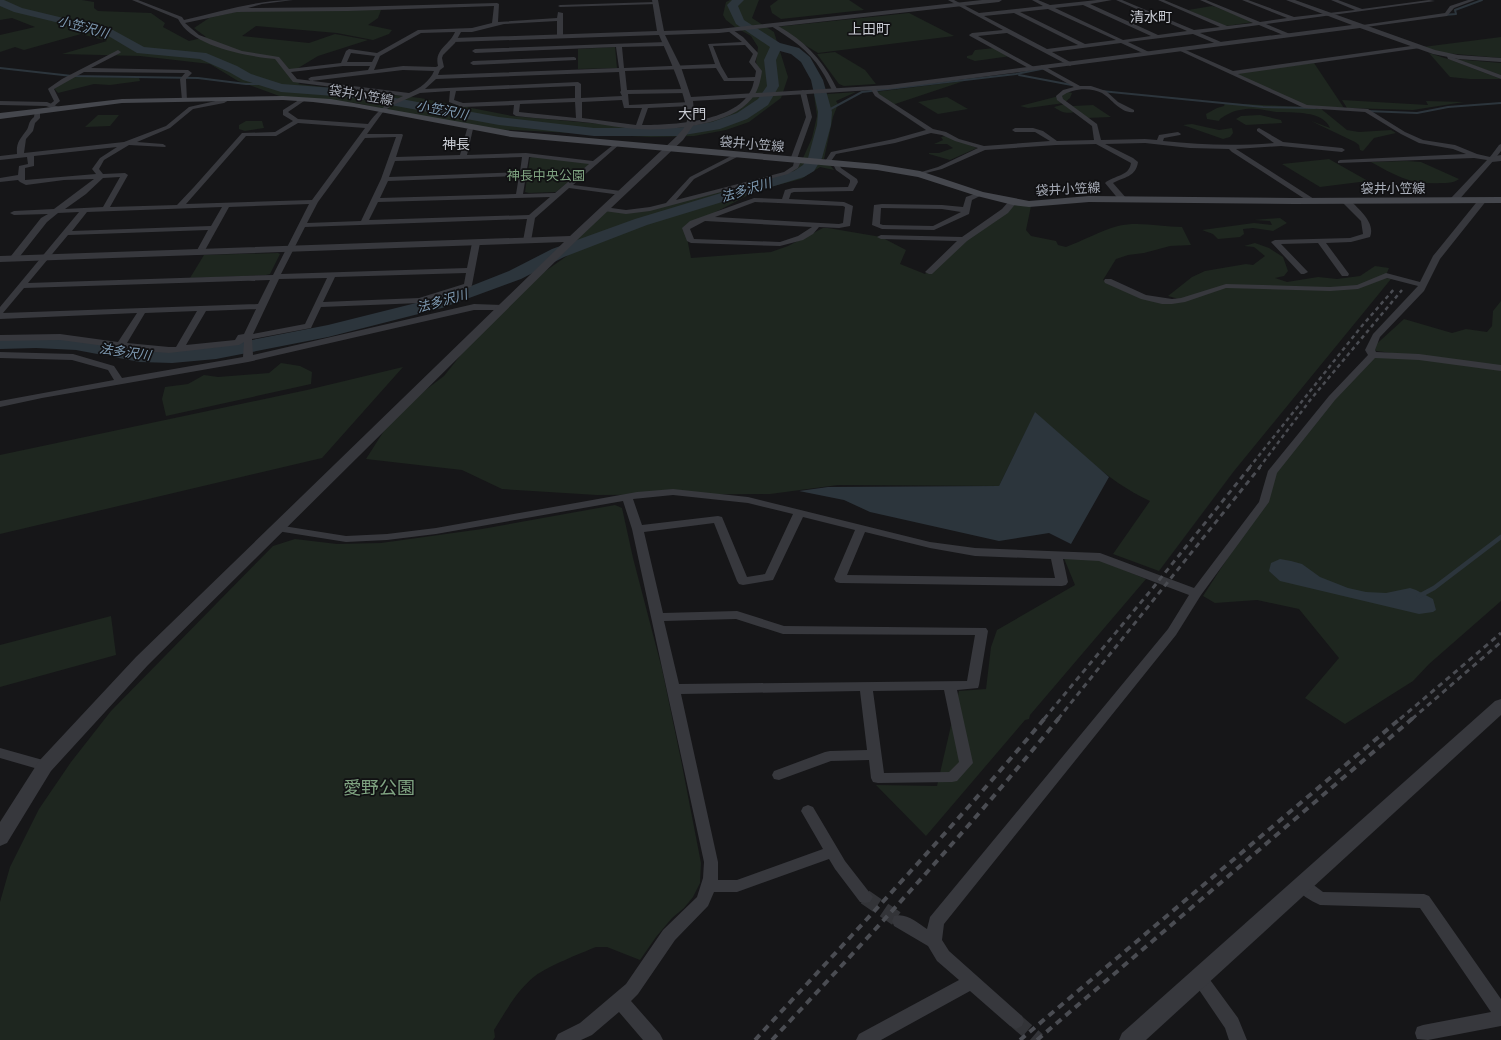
<svg xmlns="http://www.w3.org/2000/svg" width="1501" height="1040" viewBox="0 0 1501 1040" font-family="Karla,'Noto Sans JP',sans-serif">
<style>
.green{fill:#1e261f}
.water{fill:#2c353c}
.lines{fill:none;stroke-linecap:round;stroke-linejoin:round}
.stream-far1{stroke:#2c353c;stroke-width:2}
.stream{stroke:#2c353c;stroke-width:4.5}
.river{fill:#2c353c;fill-rule:evenodd}
.minor-tunnel{stroke:#333438;stroke-width:15;stroke-dasharray:15 8;stroke-linecap:butt}
.minor{fill:#37383d;fill-rule:evenodd}
.tertiary{fill:#37383d;fill-rule:evenodd}
.secondary{fill:#45474d;fill-rule:evenodd}
.rail-far2{stroke:#4a4c52;stroke-width:2.5;stroke-dasharray:4 3.5;stroke-linecap:butt}
.rail-far1{stroke:#4a4c52;stroke-width:3;stroke-dasharray:5.5 4.5;stroke-linecap:butt}
.rail{stroke:#4a4c52;stroke-width:4;stroke-dasharray:7 5.5;stroke-linecap:butt}
.labels{text-anchor:middle;dominant-baseline:central;stroke-width:3.5;stroke-linejoin:round;paint-order:stroke}
.far-water-label{font-size:13px;font-style:italic;fill:#7f9bb3;stroke:#111113}
.far-street-label{font-size:13px;fill:#a8adb8;stroke:#111113}
.far-park-label{font-size:13px;fill:#7fa381;stroke:#111113}
.far-quarter-label{font-size:14px;fill:#c9ccd4;stroke:#111113}
.near-park-label{font-size:18px;fill:#7fa381;stroke:#111113}
</style>
<rect width="100%" height="100%" fill="#161618"/>
<g class="green">
<path d="M0 0H82L94 2V8L98 11 151 13 165 23 163 27 189 41 206 37 194 28 209 18 235 12 317 9 381 10 378 18 368 25 392 30 389 34 373 40 337 33 256 26 242 36 309 43 335 34 368 40 318 56 290 73 300 83 298 84 420 98 512 116 647 128 700 123 741 106 757 87 759 71 756 62 758 47 751 36 735 27 726 20 723 15 726 2 730 0H759L752 18 774 32 788 77 781 98 749 122 726 130 694 136 651 137 471 128 356 103 282 97 238 81 210 64 140 56 62 54 107 41 81 34 24 50 15 47 0 52V35L35 27 12 18 0 20Z"/>
<path d="M778 0H849L864 10 781 19 772 13 770 6Z"/>
<path d="M1212 6 1216 7 1254 22 1226 26 1188 10Z"/>
<path d="M909 13 954 36 818 53 775 27Z"/>
<path d="M1501 37V58L1444 53 1423 47Z"/>
<path d="M615 47 617 68 578 69V49Z"/>
<path d="M995 48 1011 56 975 61 967 58V56L972 55 975 50Z"/>
<path d="M835 52 865 70 876 84 844 86 839 84 817 54Z"/>
<path d="M1429 53 1451 60 1501 79H1470L1450 77Z"/>
<path d="M1455 59 1501 63V75Z"/>
<path d="M1314 63 1344 108 1306 107 1235 73Z"/>
<path d="M75 76 139 78 140 81 110 85 94 84 58 93 53 87Z"/>
<path d="M964 81 892 105 875 92Z"/>
<path d="M1065 91 1072 93 1070 98 1064 103 1028 108 1020 106 1059 96Z"/>
<path d="M856 92 836 101 838 104 833 117 824 159 803 158 812 138 817 116 814 95Z"/>
<path d="M947 97 968 109 938 114 918 102Z"/>
<path d="M1342 100 1428 105 1426 101 1464 102 1413 110 1347 108Z"/>
<path d="M1068 103 1073 106 1093 105 1111 117 1086 118 1076 111C1069 115 1060 112 1054 107Z"/>
<path d="M1225 103 1320 108 1347 130 1359 132 1391 130 1396 133 1374 138 1363 151 1360 150 1359 145 1355 142 1311 121 1330 128C1323 110 1292 113 1276 112 1264 110 1253 107 1240 110 1232 111 1226 115 1220 119L1219 121 1207 119 1206 114 1217 108 1224 106Z"/>
<path d="M98 115H119L110 126 85 127Z"/>
<path d="M1260 115 1281 120 1282 123 1246 125 1236 119 1241 116Z"/>
<path d="M246 121H262L264 128 245 131 239 129V125Z"/>
<path d="M1192 124 1219 130 1232 128 1233 133 1230 137 1223 139 1183 125Z"/>
<path d="M946 136 977 148 950 160 929 154V153H939L953 148 947 144H934L943 140 941 137Z"/>
<path d="M534 156 588 163 590 164 556 192 529 193 525 192 530 158Z"/>
<path d="M1329 159 1368 181 1320 187 1282 164Z"/>
<path d="M798 161 830 165 834 170 820 167 801 179 758 190 685 228 691 258 771 252 788 246 823 228H828L881 237 906 250 900 264 925 274 964 239 1017 202 1031 206 1026 230 1031 236 1056 241 1058 245 1066 247C1082 241 1100 231 1118 226 1139 221 1161 227 1182 227L1191 245 1170 246 1144 253 1128 255 1116 259 1103 280 1155 300 1179 299 1168 296 1192 277 1205 271 1246 264 1253 265 1265 256 1254 247 1244 246 1255 243 1269 248 1283 257 1288 271 1284 276 1275 278 1287 282 1318 277 1337 279 1360 276 1375 266 1389 268 1386 275 1382 277 1391 279 1234 471 1159 571 1113 554 1150 501C1106 481 1072 444 1035 413L999 486 838 485 770 494 597 495 502 489 462 470 366 459 396 412 444 376 483 327 524 286 574 251 569 247 604 209 626 212 650 209 785 173 796 167Z"/>
<path d="M1407 161 1421 162 1459 179C1454 183 1448 183 1441 183 1412 185 1396 176 1371 162Z"/>
<path d="M1280 218 1287 223 1273 231 1253 228 1243 229 1244 234 1240 237 1218 239 1213 234 1202 230 1254 223 1272 225 1270 221 1254 220Z"/>
<path d="M278 253 280 254 270 274 266 275 190 278 204 255Z"/>
<path d="M1501 301V601L1429 664 1413 681 1345 724 1305 698 1339 658 1299 609 1257 600 1215 603 1203 596 1264 502 1280 463 1373 355 1419 357 1370 350 1404 319 1452 333 1466 329 1487 332 1492 326 1493 311Z"/>
<path d="M281 363 300 366 312 372 311 384 166 416 162 399 165 387 188 384 204 375 218 377 269 373Z"/>
<path d="M403 367 322 458 0 534V455L307 390Z"/>
<path d="M615 505 622 508 633 558 662 669 681 760 701 863 700 883 693 897 684 908 672 918 656 937 640 960 607 947H596C579 954 548 966 535 976 517 990 506 1011 494 1030L495 1037 493 1040H0V902L10 867 39 809 71 762 111 711 273 546 295 539 337 544 381 543 482 529Z"/>
<path d="M1063 556 1092 557 1146 579 1030 715 1029 719 1025 720 926 836 876 785 937 786 959 691 986 689 991 647 997 630 1075 585Z"/>
<path d="M111 616 116 655 0 687V645Z"/>
</g>
<g class="water">
<path d="M1035 412 1109 477 1071 544 1049 533 999 541 870 512 844 500 799 491 828 487 999 486Z"/>
<path d="M1280 559 1291 561 1302 564 1320 577 1348 588 1366 592 1386 593 1410 588 1416 590 1433 599 1436 610 1433 612 1419 614 1280 581 1269 571 1271 563Z"/>
</g>
<g class="lines">
<g class="stream-far1">
<path d="M1444 15 1456 14 1455 10 1482 0"/>
<path d="M0 68 72 76 198 78 246 84H265"/>
<path d="M1019 75 1077 86"/>
<path d="M1101 91 1263 107 1315 108"/>
<path d="M1366 111 1417 113 1448 107 1501 103"/>
<path d="M825 112 862 92 1016 74 1046 68"/>
</g>
<path class="stream" d="M1419 596 1434 588 1501 537"/>
<path class="river" d="M0 0H4L22 8 113 30 144 47 206 53 237 66 251 74 282 84 347 89 499 117 594 128H678L712 122 737 113 758 99 767 86 764 60 770 47 736 24 727 5 732 0H744L738 6 744 20 780 43 799 48 810 57 823 80 832 112 831 125 822 158 814 171 804 177 647 225 564 257 521 279 442 308 328 337 216 359 172 363 140 362 76 350 36 348 0 349V337L36 336 76 338 140 350 172 351 216 347 328 325 428 300 471 286 509 271 552 249 635 219 794 171 803 165 808 158 817 125 818 112 811 80 801 62 791 54 780 51 776 60 779 86 768 105 747 119 720 129 678 136H594L499 125 347 97 281 92 243 80 229 72 200 59 137 53 105 34 14 12 0 6Z"/>
<g class="minor-tunnel">
<path d="M865 897 900 921"/>
<path d="M1016 1021 1038 1040"/>
</g>
<g class="minor">
<path d="M132 0H138L182 17 184 20C220 12 256 0 293 0L262 4 248 8 348 7 497 3 499 4 498 22 557 18 558 12 563 13V36L560 38 557 36V21L504 24 472 32H461L455 43 443 55 442 58 444 67 440 70 438 75 619 68 616 47 475 53 472 51 475 49 666 42 669 44 666 46 622 47 624 68 715 64 708 44 742 42 728 31V29L730 28 743 37 758 53 755 62 762 71C761 78 759 88 755 94 736 126 670 131 637 129 622 128 607 125 592 123 567 120 541 119 516 116L513 114 514 105 462 107 449 102 450 91 420 93 391 106 383 112 367 134H402L403 135 396 157 460 155 467 129 470 127 473 129 467 155 526 153 593 161 618 141 621 143 620 144 573 185 621 191 625 193 621 195 569 188 535 218 531 241 527 243 523 241 527 219 305 227 281 274 467 268 472 243 476 241 480 243 472 285 471 287 420 303 321 307 311 328 252 339 253 355 474 304 502 305 506 308 505 310H474L248 362 42 398 0 407V401L114 380 108 370 72 360 0 358V352L73 354 114 366 122 378 243 357 244 342 239 345 169 353 142 351 60 340 0 341V335L60 334 118 342 137 313 0 319V307L79 212 58 213 47 222 17 260H11V256L41 218 48 214 14 215 10 213 14 211 54 209 94 179 64 180 26 185 20 182 18 180 0 182V178L18 175 19 166 28 164 27 157 0 160V156L17 154C16 143 20 139 26 131 30 126 27 123 34 117L35 110 40 111V118L35 123 33 131 26 139 24 153 124 142 166 126 189 107 229 98V100L224 103 193 109 170 128 137 142 163 144 166 146 165 147 129 145 104 160 99 169 103 174 125 173 128 175 110 207 177 205 194 187 242 133 275 132 293 121 283 115V110L302 98 307 99 288 112 298 119 368 124C379 109 386 104 403 96L293 82 275 59C247 56 192 47 178 19ZM494 6 492 23 472 28 418 30 377 53 349 49 346 51 341 63 289 69 279 57 242 51 199 35 185 23 237 12 348 11ZM455 32C449 46 434 49 438 66L436 67 403 66 374 70 380 56 421 33ZM745 45 753 54 749 62 756 71 755 77 728 78 721 66 713 46ZM351 53 375 56 372 62H347ZM343 66H370L368 70 311 77 308 79 311 81 403 70 434 71C430 81 419 89 409 93L297 79 291 72ZM716 68 724 81H754C753 85 752 89 750 92 734 122 671 125 642 125L648 108 690 106 693 104 690 102 629 105 628 94 686 93 689 91 686 89 627 90 625 71ZM619 72 621 91 620 92 622 96 581 98V84L578 82 425 89 436 79ZM575 86V98L463 103 454 100 456 91ZM622 100 624 108H642L636 125 582 118V102ZM575 102 576 118 519 112 520 104ZM298 123 365 128 312 200 186 204 246 136H276ZM396 137 381 179 361 221 307 223 318 202 365 138ZM117 147 100 158 92 169 96 174 25 180V168L34 166V156ZM522 157 520 172 389 177 395 161ZM529 157 589 164 555 193 523 194ZM519 176 516 194 380 198 388 181ZM120 177 103 207 65 209 86 194 103 178ZM550 197 529 215 369 220 378 202ZM309 204 273 275 28 283 68 235 208 230 196 252 200 254 204 252 229 207ZM222 207 211 226 72 231 87 212ZM466 273 464 284 419 298 323 302 335 277ZM327 278 305 324 253 334 279 279ZM270 280 258 304 3 313 24 288ZM256 309 244 334 238 335 235 340 186 345 206 311ZM197 311 176 347H169L127 343 145 313Z"/>
<path d="M948 0H954L979 13 1043 6 1032 0H1038L1050 5 1097 0H1112L1090 4 1158 35 1187 31 1116 0H1122L1194 30 1220 27 1158 0H1164L1227 26 1253 23 1200 0H1206L1260 22 1287 18 1242 0H1248L1294 17 1355 10 1331 0H1338L1362 9 1429 0 1435 1 1266 24 1290 34 1291 35 1288 37 1259 25 1200 33 1221 42V44L1219 45 1193 34 1128 42 1149 52 1150 53 1147 55 1121 43 1052 52 1072 63 1073 64 1070 66 1007 33 978 36 1034 67 1035 68 1032 70 970 36 969 35 972 33 1003 30ZM1083 5 1151 36 1123 40 1055 8ZM1048 9 1116 40 1085 44 1020 12ZM1014 13 1078 45 1047 49 984 16Z"/>
<path d="M1468 0H1475L1454 8 1447 16 1359 28 1356 26 1445 13 1450 6Z"/>
<path d="M655 2 657 4 560 7 558 6 560 5Z"/>
<path d="M771 24C777 24 783 29 788 32 811 47 826 66 838 91L837 92H833C829 85 826 77 821 70 809 50 790 38 771 26Z"/>
<path d="M1418 45 1420 46V48L1238 74 1307 105 1368 109 1405 132 1423 140 1455 145 1477 154 1490 157 1499 145 1501 144V151L1494 160 1457 202H1454L1450 200 1451 198 1487 160 1474 158 1338 163V161L1340 160 1466 154 1453 149 1419 143 1401 134 1365 112 1304 108 1176 49 1181 48 1233 71Z"/>
<path d="M118 50 121 52 120 53 91 68 188 70 192 73 186 79 187 101 182 100 180 79 185 73 84 72 54 89 60 101 53 107H49V105L54 101 48 89 49 88 62 79Z"/>
<path d="M1446 54H1450L1452 57 1501 75V79L1448 59Z"/>
<path d="M574 57 576 58V60L473 65 470 63 473 61Z"/>
<path d="M1042 65 1080 86H1091L1106 91 1118 102 1134 110V112C1121 114 1112 99 1102 93 1091 87 1072 88 1062 96L1063 99 1097 124 1101 140 1145 139 1157 140 1159 135 1178 132 1181 134 1180 135 1164 138 1163 141C1201 145 1237 146 1274 143L1257 131V129L1259 128 1283 142 1342 148 1345 150 1342 152 1281 146 1236 149 1314 199 1315 201 1311 203 1232 152 1229 149 1190 148 1145 143 1105 144 1133 158 1138 162C1136 177 1124 177 1113 183L1127 199 1123 201H1120L1105 183C1114 175 1129 177 1131 163L1096 144 1056 145 985 150 942 169 918 175V173L938 167 978 148 955 141 942 135 931 133 895 143 841 153 836 154 829 164 824 163 831 152 894 139 926 130 875 96 870 88 873 86 875 87 879 94 933 129 946 132 959 139 984 146 1050 141 1035 132H1015L1012 130 1015 128H1033L1043 131 1057 141 1094 140 1092 126 1057 100 1056 96 1063 90 1074 87 1040 68 1039 67Z"/>
<path d="M803 90 806 92 812 117 797 159 801 161 798 168 788 174 650 211 626 214 604 211 600 209 604 207 626 210 650 207 666 203 690 177 737 153 740 155 739 156 694 179 676 200 784 172 793 166 794 162 790 160 806 117 800 92Z"/>
<path d="M836 162 838 163 841 168 857 179 858 182 853 191 794 192 791 193 789 199 844 202 853 206 850 226 839 228 819 227 813 234 803 240 780 246 691 243 687 241 682 228 690 221 754 198 782 199 785 190 793 188 848 187 850 182V180L836 170 833 164ZM755 202 843 206 845 207 843 223 839 224 715 217ZM705 221 812 227 798 236 780 242 694 239 690 229Z"/>
<path d="M980 192 984 194 972 200 969 214 934 230 882 229 872 225 874 205 882 204 942 205 963 207 966 197ZM881 208 942 209 961 212 933 226 883 225 880 224Z"/>
<path d="M1480 198H1483L1487 200 1440 259 1424 291 1380 337 1375 350 1376 352 1419 354 1501 365V371L1419 360 1375 358 1335 400 1277 473 1269 502 1201 595 1176 635 944 924 942 940 949 951 1022 1016 1024 1021 1022 1026 1016 1029 1010 1026 970 991 881 1040H856L859 1034 959 980 937 961 928 946 894 926 892 921 894 916C906 912 918 923 927 929L930 917 1168 629 1189 595 1099 561 1063 559 1068 582 1066 585 1062 586 840 583 836 582 834 579 855 530 803 517 773 580 743 585 739 584 737 581 714 523 644 532 663 613 737 611 784 626 986 628 988 631 979 685 978 688 957 690 973 763 957 781 952 782 878 783 873 782 871 778 869 760 831 761 779 780 774 779 772 775 774 771 825 752 830 751 867 750 860 691 681 694 718 862V880H737L823 849 801 811 803 807 808 805 813 807 845 861 873 897 870 902 865 903 860 902 835 869 829 859 737 892H714L708 906 675 940 638 994 631 1001 660 1034 663 1040H643L619 1012 592 1035 581 1040H555L558 1034 580 1023 626 984 663 930 697 897 703 878 704 862 632 529 623 501 436 534 387 540 346 542 277 531 271 528 277 525 346 536 387 534 436 528 637 492 673 489 748 497 930 542 975 548 1100 553 1194 588 1259 502 1268 471 1329 396 1368 355 1365 350 1373 334 1418 286 1387 278 1358 289 1330 291 1226 288 1185 302 1172 304H1162L1141 299 1105 283 1104 281 1105 279H1111L1146 295 1172 299 1181 298 1226 284 1330 287 1357 285 1386 273 1420 282 1433 256ZM673 495 748 503 793 514 765 574 747 577 722 517 718 516 642 525 633 499ZM865 532 930 548 975 556 1051 559 1055 578 847 575ZM736 619 783 634 975 635 967 681 679 684 664 621ZM944 690 959 762 949 772 884 773 873 691Z"/>
<path d="M1343 199H1349C1358 209 1376 222 1370 237L1351 242 1326 243 1349 274 1348 276H1342L1318 243 1281 244 1308 272 1304 274H1301L1271 242 1275 240 1350 238 1363 234 1361 221 1343 203Z"/>
<path d="M1010 200H1013L1017 202 1008 213 967 241 932 274H929L925 272 957 241 881 239 877 237 881 235 962 237 1002 209Z"/>
<path d="M0 748 50 762 52 766 50 770 45 771 0 758Z"/>
<path d="M1302 879 1307 880 1323 892 1424 894 1429 896 1501 999V1026L1428 1040 1417 1039 1415 1033 1417 1027 1423 1025 1491 1012 1420 908 1320 905C1311 901 1299 894 1294 885L1297 880Z"/>
<path d="M1199 971 1205 973 1238 1018 1247 1040H1229L1225 1028 1191 978 1193 973Z"/>
</g>
<g class="tertiary">
<path d="M652 0H658L664 31 719 29 982 0H1002L999 2 719 33 665 35 681 67 691 97 889 85 1352 25 1286 0H1295L1435 50 1458 55 1501 58V62L1458 59 1433 54 1360 28 889 89 693 101 695 123 683 140 575 242 148 665 51 771 7 843 0 846V822L39 761 136 657 564 242 0 262V256L570 236 677 136C680 132 685 128 686 124 693 107 666 52 659 35L454 42 451 40 454 38 657 31Z"/>
<path d="M0 101 47 102 61 108 57 110 46 106 0 105Z"/>
<path d="M1501 155V161L1492 162 1488 159 1489 157Z"/>
<path d="M1501 699V715L1146 1040H1119L1122 1033 1495 701Z"/>
</g>
<path class="secondary" d="M283 96 331 99 511 131 877 164 920 171 983 192 1029 201 1089 196 1294 198 1501 197V203L1294 204 1089 202 1029 207 1013 205 977 196 918 177 877 170 511 137 354 107 313 102 283 100 122 103 0 119V113L122 99Z"/>
<g class="rail-far2">
<path d="M1249 468 1361 327 1395 288"/>
<path d="M1259 468 1311 399 1402 290"/>
</g>
<g class="rail-far1">
<path d="M1044 719 1152 589 1250 467"/>
<path d="M1058 719 1260 467"/>
<path d="M1400 719 1501 633"/>
<path d="M1412 719 1501 642"/>
</g>
<g class="rail">
<path d="M755 1040C853 934 952 829 1045 718"/>
<path d="M772 1040C871 935 968 830 1059 718"/>
<path d="M1020 1040 1401 718"/>
<path d="M1037 1040 1413 718"/>
</g>
</g>
<g class="labels">
<g class="far-water-label">
<text transform="translate(83 27) rotate(15)">小笠沢川</text>
<text transform="translate(442 110) rotate(11)">小笠沢川</text>
<text transform="translate(746 190) rotate(-17)">法多沢川</text>
<text transform="translate(442 301) rotate(-16)">法多沢川</text>
<text transform="translate(125 352) rotate(8)">法多沢川</text>
</g>
<g class="far-street-label">
<text transform="translate(361 95) rotate(10)">袋井小笠線</text>
<text transform="translate(752 144) rotate(5)">袋井小笠線</text>
<text x="1393" y="188">袋井小笠線</text>
<text transform="translate(1068 189) rotate(-3)">袋井小笠線</text>
</g>
<g class="far-park-label">
<text x="546" y="175">神長中央公園</text>
</g>
<g class="far-quarter-label">
<text x="1151" y="17">清水町</text>
<text x="869" y="29">上田町</text>
<text x="692" y="114">大門</text>
<text x="456" y="144">神長</text>
</g>
<g class="near-park-label">
<text x="379" y="788">愛野公園</text>
</g>
</g>
</svg>
